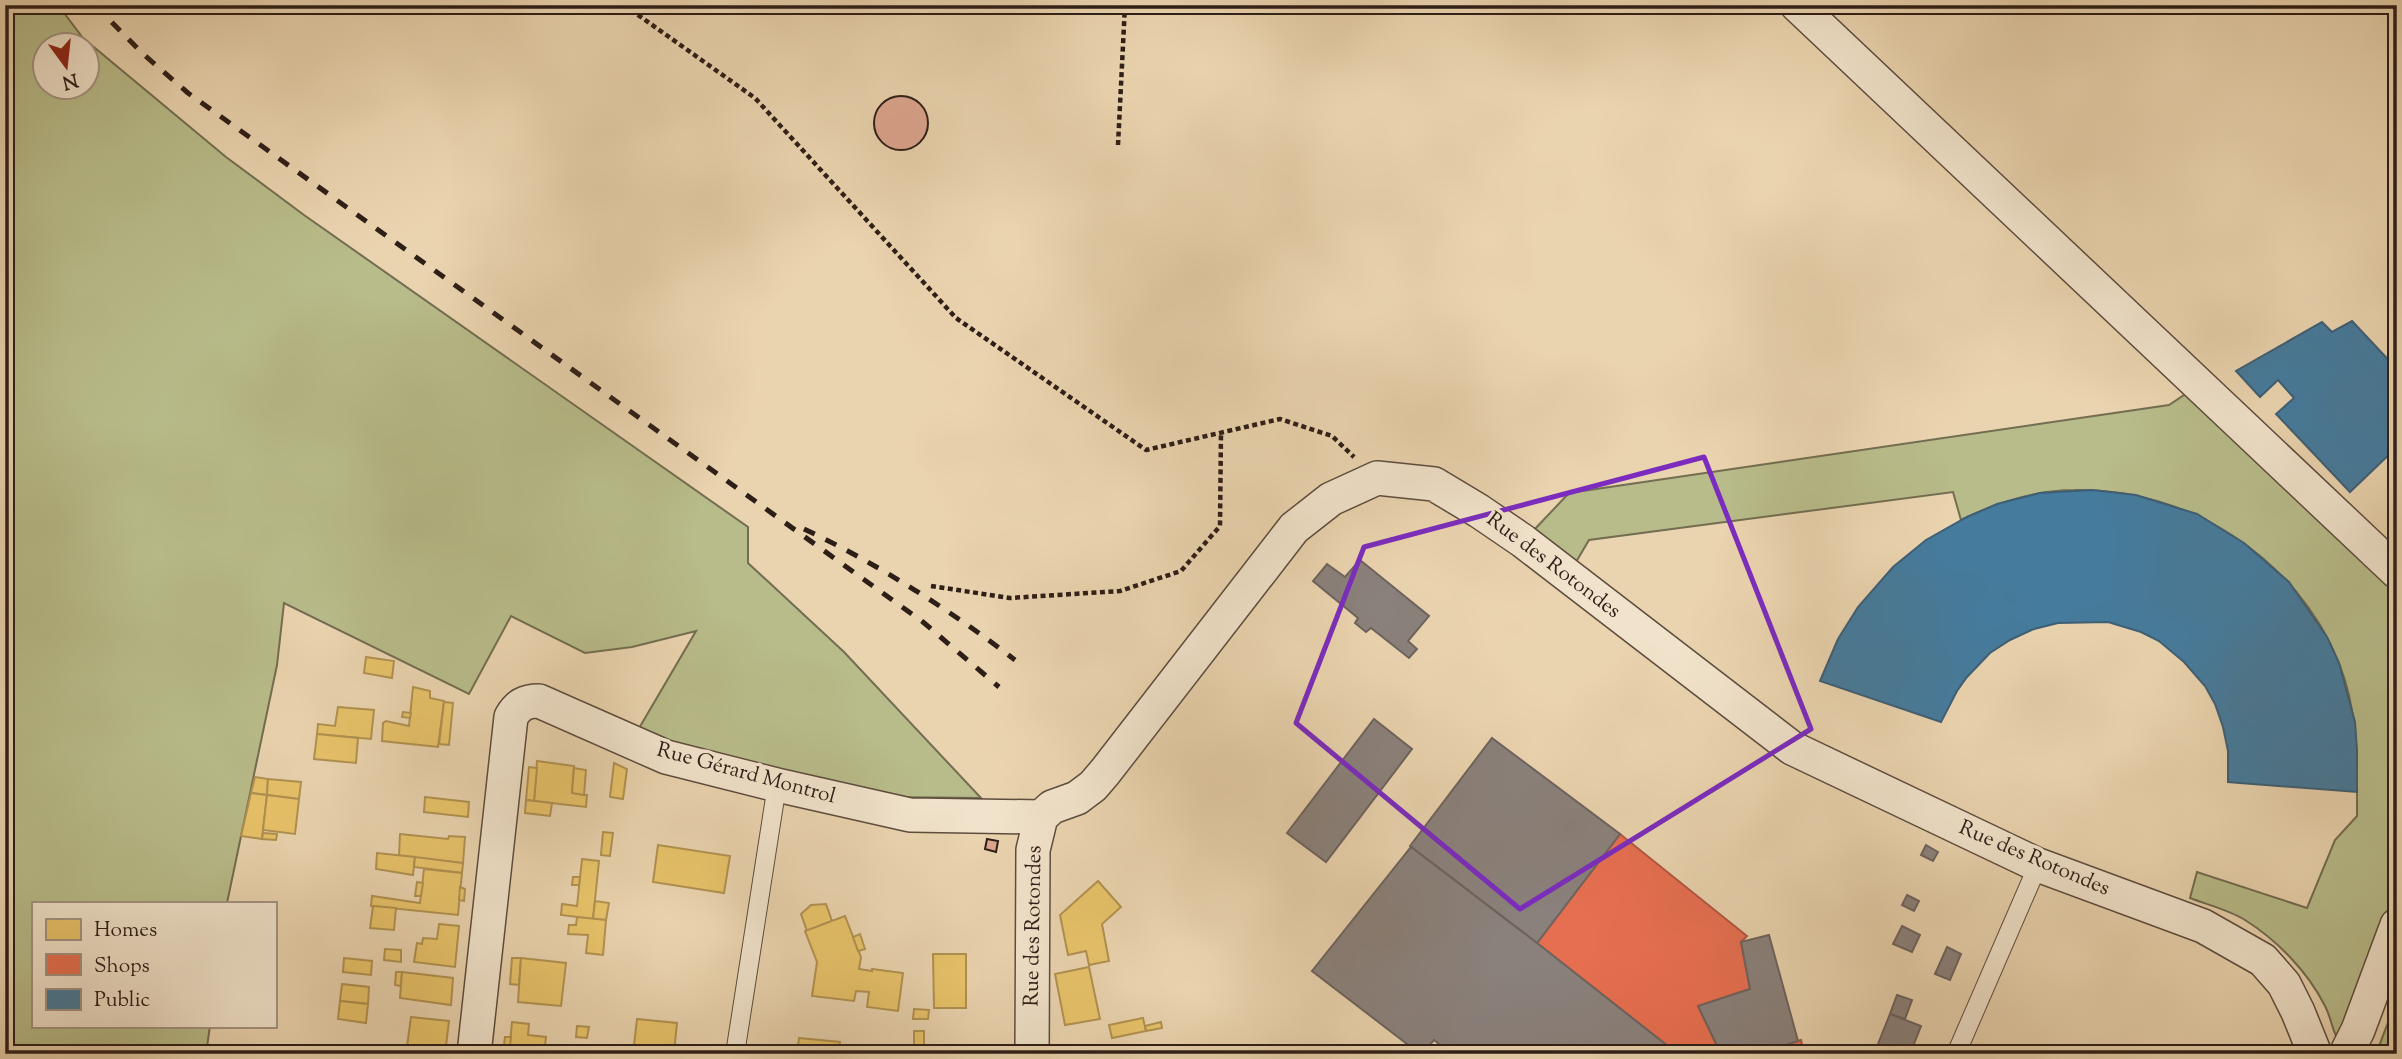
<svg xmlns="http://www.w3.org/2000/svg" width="2402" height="1059" viewBox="0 0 2402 1059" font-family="'Sorts Mill Goudy',serif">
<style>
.green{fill:#b8bc8a;stroke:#736d51;stroke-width:2;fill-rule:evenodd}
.homes{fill:#e9c46a;stroke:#b19251;stroke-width:2}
.shops{fill:#e76f51;stroke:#b05740;stroke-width:2}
.public{fill:#457b9d;stroke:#3e5f75;stroke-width:2}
.industry{fill:#8a817c;stroke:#6e635e;stroke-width:2}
.building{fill:#dda58e;stroke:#2e1e18;stroke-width:2}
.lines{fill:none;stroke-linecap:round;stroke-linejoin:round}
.lane-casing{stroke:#5d4c3e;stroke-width:20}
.street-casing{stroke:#5d4c3e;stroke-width:36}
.path{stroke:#2e1e18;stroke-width:4.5;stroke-dasharray:5 3.5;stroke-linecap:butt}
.lane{stroke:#f1e3cb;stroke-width:18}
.street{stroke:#f1e3cb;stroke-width:33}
.rail{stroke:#2e1e18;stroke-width:5;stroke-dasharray:12 12;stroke-linecap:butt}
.marked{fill:none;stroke:#7b2cbf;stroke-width:5;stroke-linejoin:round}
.labels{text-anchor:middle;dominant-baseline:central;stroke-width:7;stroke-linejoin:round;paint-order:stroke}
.street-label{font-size:21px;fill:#2e1e18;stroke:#f1e3cb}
</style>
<rect width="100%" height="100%" fill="#ead4af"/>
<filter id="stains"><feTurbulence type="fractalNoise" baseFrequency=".00286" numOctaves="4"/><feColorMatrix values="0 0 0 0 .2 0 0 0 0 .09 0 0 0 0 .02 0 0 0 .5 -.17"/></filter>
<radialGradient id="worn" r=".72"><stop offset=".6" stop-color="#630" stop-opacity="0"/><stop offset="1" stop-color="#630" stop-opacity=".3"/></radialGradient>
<g class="green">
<path d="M5 5H58L83 38 226 157 304 215 748 527V563L844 652 981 798 882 797 733 762 638 730 696 631 632 647 585 653 511 616 469 694 284 603 277 665 227 903H33V1026H210L206 1054H5ZM46 46H88V88H46Z"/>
<path d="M2190 391 2397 583V891L2341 1045C2332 1033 2332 1019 2325 1006 2308 972 2277 940 2245 920 2229 910 2208 905 2190 898L2197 872 2307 908 2335 840 2357 816C2357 764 2359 713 2339 663 2297 558 2187 487 2074 490 2035 490 1996 503 1961 520L1953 492 1589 540 1576 562 1534 530 1569 493 2169 405Z"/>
<path d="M2397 999V1054H2376Z"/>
</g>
<g class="homes">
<path d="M366 657 394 661 392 678 364 673Z"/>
<path d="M413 687 430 691V698L444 701 438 747 382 741 383 723 386 721 409 726Z"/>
<path d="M444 702 453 703 449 745 439 744Z"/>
<path d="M338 707 374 710 371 739 317 734 318 724 335 726Z"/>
<path d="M403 712 411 713 410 718 402 717Z"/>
<path d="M317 734 358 738 356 763 314 759Z"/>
<path d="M537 761 574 766 572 793 587 795 586 807 534 801Z"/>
<path d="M614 763 627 769 623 799 610 797Z"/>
<path d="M529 767 537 768 534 801 526 800Z"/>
<path d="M574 768 586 770 584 795 572 793Z"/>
<path d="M255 777 268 779 267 795 251 793Z"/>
<path d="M268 779 301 782 299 799 267 795Z"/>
<path d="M251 793 267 795 262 839 241 836Z"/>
<path d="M267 795 299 799 295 834 263 830Z"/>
<path d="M425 797 469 802 468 817 424 812Z"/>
<path d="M526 800 552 803 550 816 525 813Z"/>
<path d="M603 832 613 833 610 856 601 855Z"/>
<path d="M263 833 277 834 276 840 262 839Z"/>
<path d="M400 834 448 839 449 836 465 837 463 863 399 856Z"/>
<path d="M658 845 730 856 724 893 653 882Z"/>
<path d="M377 853 415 857 413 875 376 869Z"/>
<path d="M415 857 463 863 462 873 414 867Z"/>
<path d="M582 859 599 861 593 919 561 915 562 904 577 906Z"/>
<path d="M424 869 462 873 458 915 371 906 372 896 420 903Z"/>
<path d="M573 877H580L579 885H572Z"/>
<path d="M1098 881 1121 907 1102 924 1109 961 1089 965 1086 951 1068 955 1060 915Z"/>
<path d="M417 882 423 883 421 896H415Z"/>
<path d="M460 887 465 889 464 901 459 900Z"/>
<path d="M595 901 609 903 606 920 593 919Z"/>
<path d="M826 904 832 921 807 931 801 914 811 905Z"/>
<path d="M373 906 396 908 394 930 370 928Z"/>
<path d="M845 916 861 957 859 969 872 971V969L903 973 898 1011 867 1007 869 992 856 991 854 1001 812 996 817 962 805 931Z"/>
<path d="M577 917 606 920 603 955 586 953 588 935 568 934 569 925H576Z"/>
<path d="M439 924 459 926 455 967 414 962 417 943 422 944 423 938 437 939Z"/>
<path d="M860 934 865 949 858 951 853 937Z"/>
<path d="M385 949 401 950V962L384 960Z"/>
<path d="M933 954H966V1008H934Z"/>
<path d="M344 958 372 961 371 975 343 972Z"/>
<path d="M512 958H521L519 985 510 984Z"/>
<path d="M521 958 566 963 561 1006 518 1002Z"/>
<path d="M1089 967 1100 1019 1065 1025 1055 974Z"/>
<path d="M396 972H402L401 986 395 985Z"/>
<path d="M402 972 453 978 451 1005 400 998Z"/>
<path d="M342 984 369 987 368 1004 340 1001Z"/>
<path d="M340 1001 368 1004 366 1023 338 1019Z"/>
<path d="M914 1009 929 1010 928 1019H913Z"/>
<path d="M411 1017 449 1021 445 1054H406Z"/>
<path d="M1143 1018 1146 1031 1112 1038 1109 1025Z"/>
<path d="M637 1019 677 1023 674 1053 633 1054Z"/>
<path d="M512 1022 529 1024 528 1035 546 1037 544 1054H509Z"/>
<path d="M1161 1022 1162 1028 1146 1031 1145 1026Z"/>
<path d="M577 1026 589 1027 587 1038 576 1037Z"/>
<path d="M924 1031V1053H914V1031Z"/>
<path d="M505 1037H511L510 1046 504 1045Z"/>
<path d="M799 1038 840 1042 838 1054H797Z"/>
<path d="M1150 1048 1201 1049V1054H1150Z"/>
<rect x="934" y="1053" width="56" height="1"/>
</g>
<g class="shops">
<path d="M1620 834 1747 936 1741 942 1750 989 1698 1006 1721 1054H1678L1537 943Z"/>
<path d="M1801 1040 1804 1054H1756L1782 1045Z"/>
</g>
<g class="public">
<path d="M2352 321 2397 369V447L2350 492 2276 414 2294 398 2278 380 2260 397 2236 371 2322 322 2332 332Z"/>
<path d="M2092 490 2136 495 2197 514 2244 543 2289 582 2327 637 2339 663 2355 722 2357 750V792L2228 782V751L2223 727 2215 704 2205 686 2184 662 2159 641 2141 632 2108 622 2058 623 2034 629 2010 640 1990 653 1967 677 1957 691 1941 722 1820 681 1838 639 1858 607 1893 567 1926 540 1967 517 1997 504 2040 493Z"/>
</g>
<g class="industry">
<path d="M1360 560 1429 616 1408 641 1417 649 1409 658 1371 628 1366 632 1355 623 1358 618 1313 581 1327 564 1345 577Z"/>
<path d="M1374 719 1412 749 1326 862 1287 833Z"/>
<path d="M1492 738 1620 834 1537 943 1410 846Z"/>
<path d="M1926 845 1938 852 1933 861 1921 855Z"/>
<path d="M1411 847 1537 943 1678 1054H1451L1434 1040 1423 1054H1420L1312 971Z"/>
<path d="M1907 895 1919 901 1914 911 1902 905Z"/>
<path d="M1902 926 1920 935 1912 952 1893 944Z"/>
<path d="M1769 935 1798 1041 1756 1054H1721L1698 1006 1750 989 1741 942Z"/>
<path d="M1947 947 1961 954 1950 980 1935 974Z"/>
<path d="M1897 995 1912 1000 1905 1019 1890 1014Z"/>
<path d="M1890 1014 1921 1026 1910 1054H1874Z"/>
</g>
<g class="building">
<circle cx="901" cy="123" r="27"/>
<path d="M987 839 998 841 996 852 985 849Z"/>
</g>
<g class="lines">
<defs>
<g id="lane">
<path d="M735 1054 777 785"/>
<path d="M1956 1054 2038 865"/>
</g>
<g id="street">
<path d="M1797 5 2397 572"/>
<path d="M474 1054 511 717C518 705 525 701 539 701L666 757 777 785 910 815 1041 817"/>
<path d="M1032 1054 1033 850 1041 817 1052 807 1077 798 1093 786 1105 772 1294 528 1331 499 1377 478 1434 484 1479 511 1523 541 1792 748 2038 865 2203 926 2263 960 2284 984 2298 1012 2315 1054"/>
<path d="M2346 1054 2358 1030 2397 925"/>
</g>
</defs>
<use href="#lane" class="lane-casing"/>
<use href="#street" class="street-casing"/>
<g class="path">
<path d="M624 5 755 98 956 318 1146 450 1280 419 1332 436 1354 457"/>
<path d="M1118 145 1125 5"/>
<path d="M931 586 1010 598 1120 591 1181 571 1220 526 1221 432"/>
</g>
<use href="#lane" class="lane"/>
<use href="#street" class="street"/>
<g class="rail">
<path d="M95 5 142 53 188 93 923 622 999 687"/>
<path d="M804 529C875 562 953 612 1015 660"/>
</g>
</g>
<path class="marked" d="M1704 457 1811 729 1520 909 1296 723 1364 547Z"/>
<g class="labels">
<g class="street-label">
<text transform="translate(1553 566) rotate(37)">Rue des Rotondes</text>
<text transform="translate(746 774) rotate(15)">Rue Gérard Montrol</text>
<text transform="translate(2034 859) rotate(23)">Rue des Rotondes</text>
<text transform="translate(1034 926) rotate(-89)">Rue des Rotondes</text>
</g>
</g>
<rect width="2402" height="1059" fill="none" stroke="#ead4af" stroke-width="28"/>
<rect x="7" y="7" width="2388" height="1045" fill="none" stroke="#2e1e18" stroke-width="3.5"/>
<rect x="14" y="14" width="2374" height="1031" fill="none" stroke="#2e1e18" stroke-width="2"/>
<rect x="32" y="902" width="245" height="126" fill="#f1e3cb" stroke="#a39483" stroke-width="2"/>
<rect x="46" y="919" width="35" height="21" fill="#e9c46a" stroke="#a39483" stroke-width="2"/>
<text x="94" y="936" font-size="21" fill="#2e1e18">Homes</text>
<rect x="46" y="954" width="35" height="21" fill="#e76f51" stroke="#a39483" stroke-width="2"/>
<text x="94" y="972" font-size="21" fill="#2e1e18">Shops</text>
<rect x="46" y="989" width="35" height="21" fill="#457b9d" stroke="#a39483" stroke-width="2"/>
<text x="94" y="1006" font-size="21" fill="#2e1e18">Public</text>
<g transform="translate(66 66) rotate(165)"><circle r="33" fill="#f1e3cb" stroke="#a39483" stroke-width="2"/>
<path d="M0-5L12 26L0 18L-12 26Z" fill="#8f2418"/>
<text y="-10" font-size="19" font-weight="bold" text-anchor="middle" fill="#2e1e18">N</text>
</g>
<rect width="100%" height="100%" filter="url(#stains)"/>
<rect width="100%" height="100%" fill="url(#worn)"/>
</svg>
